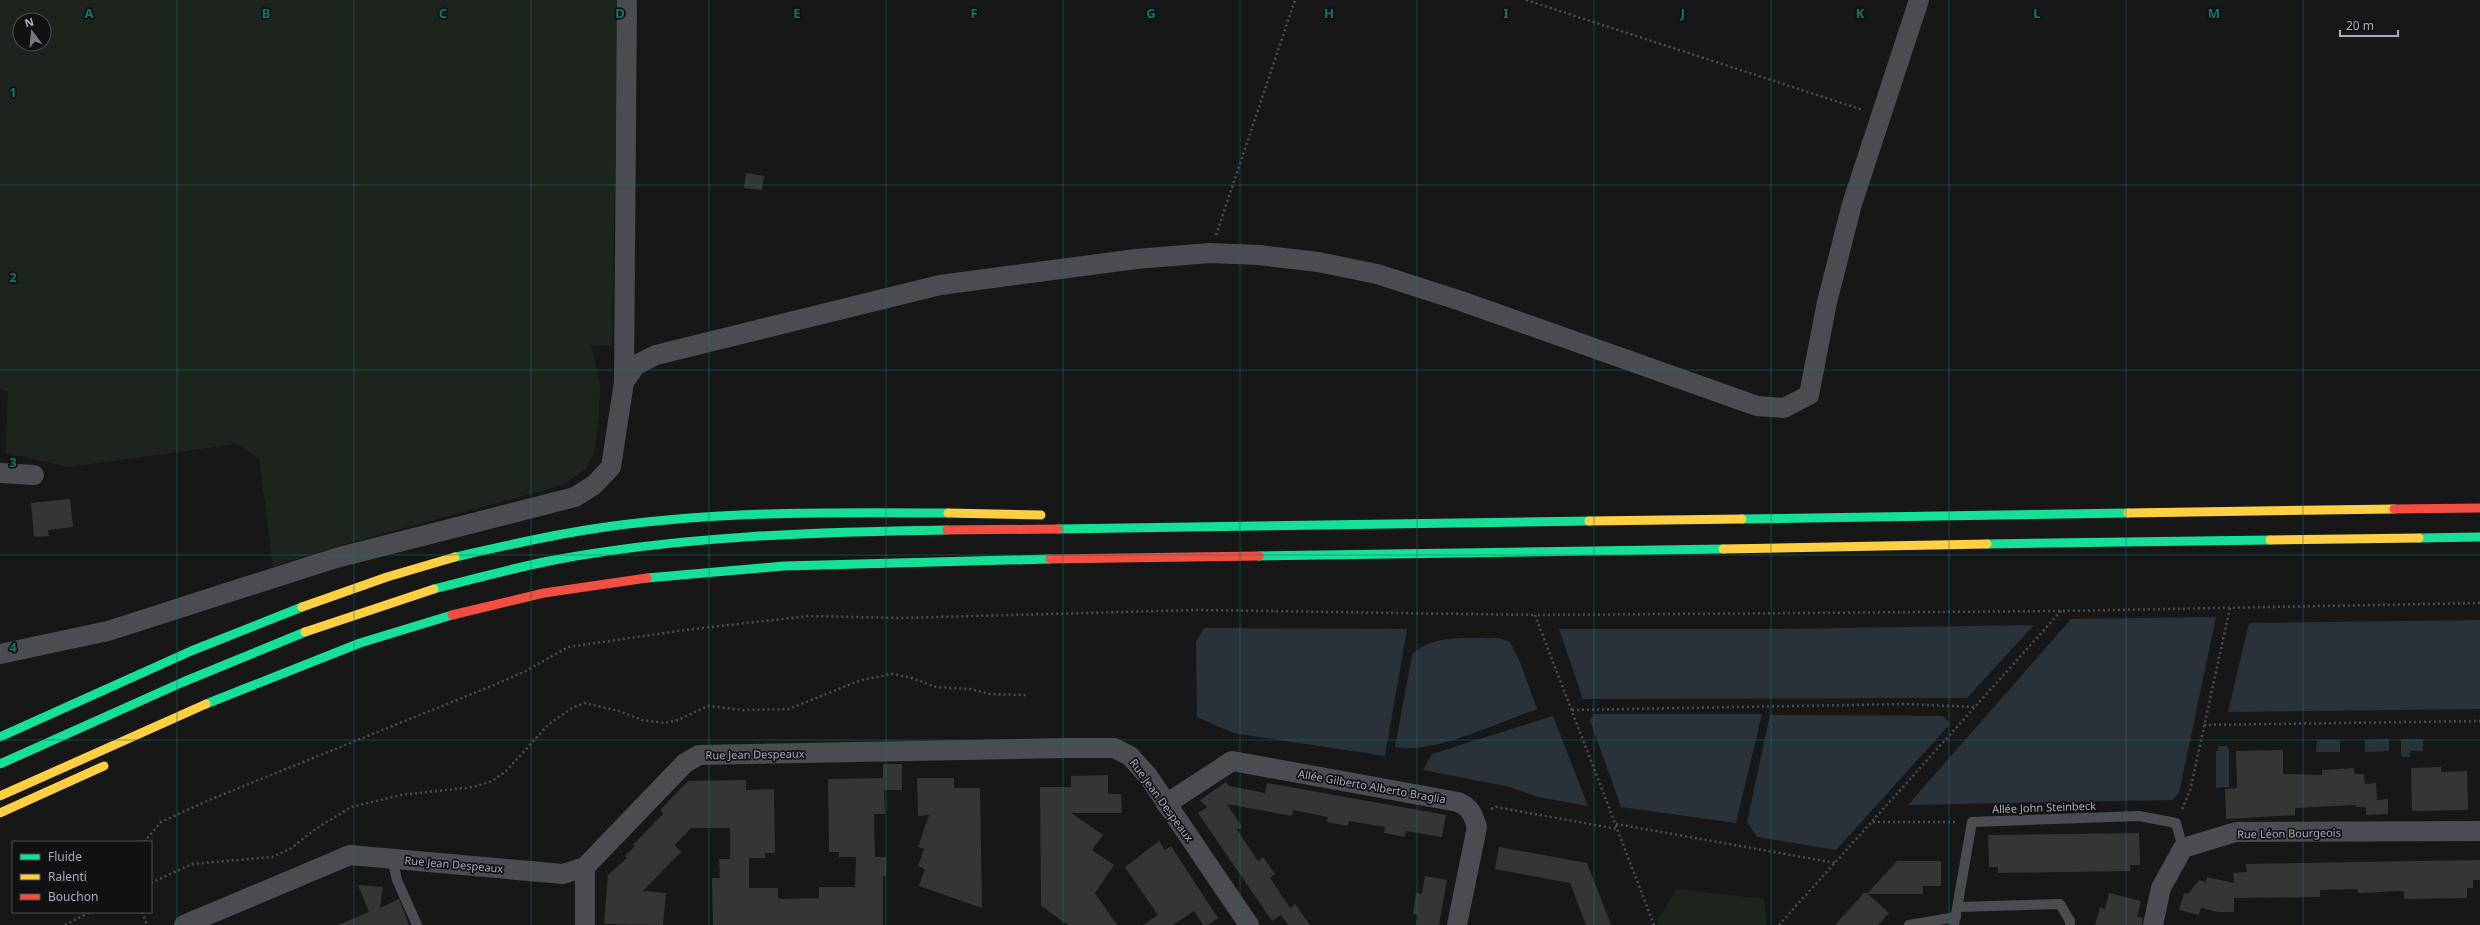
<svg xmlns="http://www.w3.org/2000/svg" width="2480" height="925" viewBox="0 0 2480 925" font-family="'Noto Sans',sans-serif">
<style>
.green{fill:#1d241e;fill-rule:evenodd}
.water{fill:#2a3239}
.building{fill:#353536}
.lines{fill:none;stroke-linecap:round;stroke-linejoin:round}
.path{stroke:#4d4e52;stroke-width:2.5;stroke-dasharray:2 3;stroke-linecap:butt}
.lane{stroke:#4b4c50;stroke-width:10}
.street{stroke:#4b4c50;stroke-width:20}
.fast{stroke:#16e098;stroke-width:9}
.slow{stroke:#ffcf43;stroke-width:9}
.jam{stroke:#f24e42;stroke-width:9}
.grid{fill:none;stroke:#0f766e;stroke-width:1;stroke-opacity:0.55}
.labels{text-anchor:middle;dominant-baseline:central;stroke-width:3.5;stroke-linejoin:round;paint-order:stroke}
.street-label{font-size:11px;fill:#a8adb8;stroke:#111113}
.grid-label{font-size:13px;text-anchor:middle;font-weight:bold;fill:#0f766e;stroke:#111113;stroke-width:3.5;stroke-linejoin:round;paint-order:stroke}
</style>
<rect width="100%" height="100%" fill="#171717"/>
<g class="green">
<path d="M0 0H618L612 346 591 345 600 383 599 417 594 453 586 469 563 485 345 544 273 566 259 458 236 444 69 467 6 453 8 391 0 389ZM20 20H44V44H20Z"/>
<path d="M1677 889 1764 899 1766 925H1658L1657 921Z"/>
</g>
<g class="water">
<path d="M2216 617 2179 793 2172 800 1908 805 2071 619Z"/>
<path d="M2480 620V709L2228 712 2249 623Z"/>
<path d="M2034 625 1967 698 1583 699 1559 629H1783Z"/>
<path d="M1204 628 1407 629 1385 756 1233 733 1197 717 1196 642Z"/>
<path d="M1499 638 1510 642 1520 662 1537 709C1499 722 1433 755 1395 747L1412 655C1431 633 1473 639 1499 638Z"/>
<path d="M1594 714H1762L1736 823 1621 807 1590 720Z"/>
<path d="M1770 715 1943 716 1950 724 1836 850 1757 837 1747 822Z"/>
<path d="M1553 716 1588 806 1538 797 1510 787 1423 770 1432 754Z"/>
<path d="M2389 739V751L2365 752V740Z"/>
<path d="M2401 739H2423V751H2410V757H2401Z"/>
<path d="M2317 740H2340V752H2316Z"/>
<path d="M2218 746H2227L2229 751V787L2216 788V751H2218Z"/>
</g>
<g class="building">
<path d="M746 173 764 176 762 190 744 188Z"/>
<path d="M70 499 73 527 48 530 49 536 34 537 31 503Z"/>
<path d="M2283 750V774L2322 775V770L2354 768 2355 774H2364L2365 784 2376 783 2377 800 2388 799V814L2366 815V807H2356V805L2295 808V815L2226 819 2225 789 2237 788 2236 751Z"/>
<path d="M883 764H902V790H884L885 814H874L875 857H886V876H883V925H713L712 878H720L719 859H730V828H691L675 845 681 852 643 891 666 893 663 925 604 924 608 875 627 858 625 856 635 846 633 845 663 814 660 810 688 781 746 780V790L774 789 775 853H765V858H749V888H778V898L783 899 819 898V887H855L856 857H839V852H829L828 779 883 778Z"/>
<path d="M2441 767V772L2467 771 2468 810 2412 811 2411 768Z"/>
<path d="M1108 775V794H1121L1122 813H1071L1103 835 1092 850 1114 865 1095 893 1117 925H1068L1041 906 1040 787H1071V776Z"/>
<path d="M917 778H954V788H980L982 908 919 886 925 869 918 866 924 849 918 847 929 815 918 816Z"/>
<path d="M1226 782 1229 786 1265 793 1267 783 1446 815 1442 837 1406 831 1405 837 1384 833 1385 827 1349 821 1348 826 1327 822 1328 817 1293 810 1292 816 1227 804 1242 827 1237 830 1258 861 1263 857 1275 874 1270 878 1290 908 1295 904 1310 925H1288L1281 915 1272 921 1198 813 1207 807 1200 800Z"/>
<path d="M2139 833 2140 865H2130L2131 871 1998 873V867H1989L1988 835Z"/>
<path d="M1159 841 1165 850 1171 846 1218 918 1208 925H1203L1194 911 1173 925H1143L1158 915 1125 867Z"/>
<path d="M1499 847 1587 863 1611 925H1586L1570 883 1495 869Z"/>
<path d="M2480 860V880H2473V888H2467V898L2404 899V891L2358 893V889L2320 890V897L2234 898V912H2218L2201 908 2199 915 2179 910 2184 893 2188 894 2199 880 2206 882 2207 877 2234 883 2233 873 2247 872 2246 864Z"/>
<path d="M1897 861H1941V886H1923V894H1868L1889 913 1878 925H1835L1865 892 1867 894Z"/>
<path d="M1425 876 1447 880 1439 925H1416L1418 915 1413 914 1416 893 1422 894Z"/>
<path d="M358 885 383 887 380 908 399 899 409 925H338L369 912Z"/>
<path d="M2109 893 2141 901 2137 917 2132 916 2143 918 2142 925H2095L2100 907 2105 909Z"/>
</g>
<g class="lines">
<g class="path">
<path d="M1526 0 1863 110"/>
<path d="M1216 235 1295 0"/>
<path d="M1572 710 1905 704 1975 707"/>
<path d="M2204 725 2480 721"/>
<path d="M1491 809 1496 807 1617 829"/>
<path d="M2182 809 2190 791 2230 608"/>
<path d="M1873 822H1958"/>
<path d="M1616 824 1836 863"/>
<path d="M144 842 161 822 209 800 494 685 526 671 568 647 685 630 809 616 899 618 1197 610 1535 615"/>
<path d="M151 883 192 864 272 857 290 849 314 830 351 807 401 795 473 787 492 781 506 771 549 724 572 708 585 703 619 711 642 720 665 723 678 720 708 706 743 710 789 709 861 680 892 674 912 678 936 687 970 689 990 694 1026 695"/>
<path d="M142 912 147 925"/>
<path d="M65 925 90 912"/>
<path d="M1654 925 1535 615 2061 611 2480 603"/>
<path d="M1779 925 2061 611"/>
</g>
<g class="lane">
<path d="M392 859 397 880 417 925"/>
<path d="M1958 907 2060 904 2070 921V925"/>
<path d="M1909 925 1956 917"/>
<path d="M1954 925 1972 822 2139 816 2176 823 2183 848"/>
</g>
<g class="street">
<path d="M624 382 636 365 656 355 940 285 1136 259 1210 253 1259 255 1318 262 1377 274 1461 301 1757 406 1784 408 1809 395 1827 302 1852 204 1919 0"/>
<path d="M0 473 34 475"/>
<path d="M0 654 108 631 336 558 575 497 594 485 611 467 624 382 627 0"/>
<path d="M1166 804 1232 761 1458 802C1470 807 1473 814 1477 827L1457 925"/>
<path d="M585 867V925"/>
<path d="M184 925 350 855 563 874 585 867 685 763 699 755 1066 748H1114L1130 756 1148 776 1249 925"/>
<path d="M2153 925 2161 888 2183 848 2236 832 2480 831"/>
</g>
<g class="fast">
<path d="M1742 519 2128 513"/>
<path d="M1058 529 1589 521"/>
<path d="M2419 538 2480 537"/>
<path d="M1987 544 2270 540"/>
<path d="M1259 556 1723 549"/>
<path d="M455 557C499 547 542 537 586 530 705 511 827 512 948 513"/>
<path d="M647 578 784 566 1050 559"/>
<path d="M434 589C472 579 510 569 549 561 679 536 815 532 947 530"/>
<path d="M206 704 360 643 452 615"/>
<path d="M0 737 191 651 302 607"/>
<path d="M0 764 183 682 305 632"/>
</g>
<g class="slow">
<path d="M948 513 1041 515"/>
<path d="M2128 513 2394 509"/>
<path d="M1589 521 1742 519"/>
<path d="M2270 540 2419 538"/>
<path d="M1723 549 1987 544"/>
<path d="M302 607 387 577 455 557"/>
<path d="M305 632 434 589"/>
<path d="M0 796 206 704"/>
<path d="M0 813 104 766"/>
</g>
<g class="jam">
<path d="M2394 509 2480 508"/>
<path d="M947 530 1058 529"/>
<path d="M1050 559 1259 556"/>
<path d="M452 615 544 593 647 578"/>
</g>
</g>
<path class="grid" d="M177 0V925M354 0V925M531 0V925M709 0V925M886 0V925M1063 0V925M1240 0V925M1417 0V925M1594 0V925M1771 0V925M1949 0V925M2126 0V925M2303 0V925M0 185H2480M0 370H2480M0 555H2480M0 740H2480"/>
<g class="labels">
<g class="street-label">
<text transform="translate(755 754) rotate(-1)">Rue Jean Despeaux</text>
<text transform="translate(1372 786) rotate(10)">Allée Gilberto Alberto Braglia</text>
<text transform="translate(1162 800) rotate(54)">Rue Jean Despeaux</text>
<text transform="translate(2044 807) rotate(-2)">Allée John Steinbeck</text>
<text transform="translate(2289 833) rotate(-1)">Rue Léon Bourgeois</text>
<text transform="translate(454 864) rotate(5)">Rue Jean Despeaux</text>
</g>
</g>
<g class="grid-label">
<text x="89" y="18">A</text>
<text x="266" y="18">B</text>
<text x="443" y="18">C</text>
<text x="620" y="18">D</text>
<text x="797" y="18">E</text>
<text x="974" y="18">F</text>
<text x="1151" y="18">G</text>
<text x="1329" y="18">H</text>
<text x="1506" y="18">I</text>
<text x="1683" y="18">J</text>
<text x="1860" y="18">K</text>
<text x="2037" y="18">L</text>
<text x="2214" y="18">M</text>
<text x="13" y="97">1</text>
<text x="13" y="282">2</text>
<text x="13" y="467">3</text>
<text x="13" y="652">4</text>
</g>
<rect x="12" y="841" width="140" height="72" fill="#111113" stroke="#4d4f55"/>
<rect x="20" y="854" width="20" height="6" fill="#16e098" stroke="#4d4f55"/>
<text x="48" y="861" font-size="12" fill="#a8adb8">Fluide</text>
<rect x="20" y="874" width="20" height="6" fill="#ffcf43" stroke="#4d4f55"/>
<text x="48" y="881" font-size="12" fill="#a8adb8">Ralenti</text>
<rect x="20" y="894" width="20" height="6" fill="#f24e42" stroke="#4d4f55"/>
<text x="48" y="901" font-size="12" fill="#a8adb8">Bouchon</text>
<g transform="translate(32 32) rotate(344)"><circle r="19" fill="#111113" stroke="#4d4f55"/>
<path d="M0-3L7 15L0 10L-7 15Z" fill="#757880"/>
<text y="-6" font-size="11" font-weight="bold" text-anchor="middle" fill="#a8adb8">N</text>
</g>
<path d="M2340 30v6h58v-6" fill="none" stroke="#a8adb8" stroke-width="2"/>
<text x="2346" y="30" font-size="12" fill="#a8adb8" stroke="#111113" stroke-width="3" paint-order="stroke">20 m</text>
</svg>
